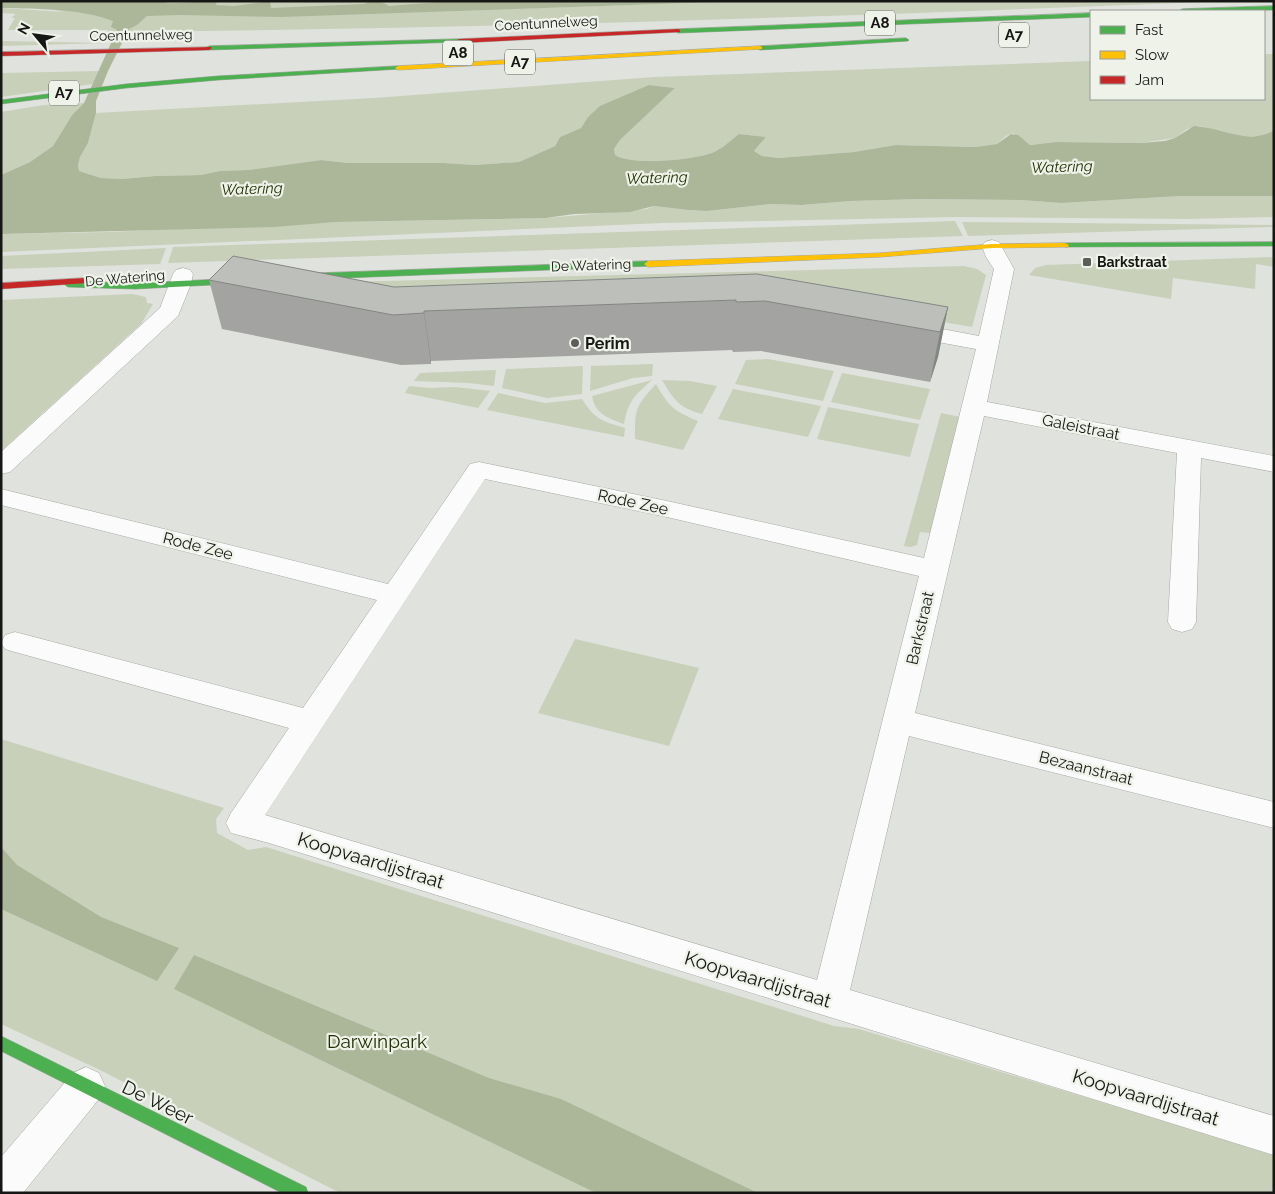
<svg xmlns="http://www.w3.org/2000/svg" width="1275" height="1194" viewBox="0 0 1275 1194" font-family="Raleway,sans-serif">
<style>
.green{fill:#c8d0ba}
.water{fill:#acb799}
.lines{fill:none;stroke-linecap:round;stroke-linejoin:round}
.stream{fill:#acb799;fill-rule:evenodd}
.street-casing{stroke:#a6a8a4;stroke-width:1}
.fast-casing{stroke:#a6a8a4;stroke-width:1}
.slow-casing{stroke:#a6a8a4;stroke-width:1}
.jam-casing{stroke:#a6a8a4;stroke-width:1}
.street{fill:#fafbfa;fill-rule:evenodd}
.fast{fill:#4caf50;fill-rule:evenodd}
.slow{fill:#ffc107;fill-rule:evenodd}
.jam{fill:#c62828;fill-rule:evenodd}
.wall{fill:#a3a4a1}
.shaded-wall{fill:#848683}
.building{fill:#bdbfbb;stroke:#848683}
.poi-dot{fill:#5d5e5a;stroke:#eef2e8;stroke-width:2}
.labels{text-anchor:middle;dominant-baseline:central;stroke-width:4.5;stroke-linejoin:round;paint-order:stroke}
.far-street-label{font-size:14px;fill:#161714;stroke:#eef2e8}
.far-poi-label{font-size:14px;font-weight:bold;fill:#161714;stroke:#eef2e8;text-anchor:start}
.shield{fill:#eef2e8;stroke:#575954;stroke-width:1}
.shield-label{font-size:15px;font-weight:bold;fill:#161714}
.far-water-label{font-size:15px;font-style:italic;fill:#222f00;stroke:#eef2e8}
.poi-label{font-size:16px;font-weight:bold;fill:#161714;stroke:#eef2e8;text-anchor:start}
.street-label{font-size:16px;fill:#161714;stroke:#eef2e8}
.near-street-label{font-size:19px;fill:#161714;stroke:#eef2e8}
.near-park-label{font-size:19px;fill:#222e00;stroke:#eef2e8}
</style>
<rect width="100%" height="100%" fill="#e0e2dd"/>
<g class="green">
<path d="M1 1H713L394 13 747 1H1227C855 16 480 29 108 32V30H8L15 18H11L16 14 1 13V8L65 12Z"/>
<path d="M1 41 107 43 1 46Z"/>
<path d="M1264 54H1274V130L1262 136H1235L1200 126 1187 129 1175 138 1140 143 1056 142 1029 145 1013 133 1006 136 997 144 975 147 896 145 854 152 779 158 762 156 754 151 766 137 739 134C731 140 723 148 714 152 696 160 631 166 615 155L614 149 620 140 675 88 649 85 588 117 581 128 560 137 555 146 519 162 475 165 444 163H348L321 160 248 170 220 171 201 175 155 176 122 179 101 178 79 171 78 165 80 157 88 143 96 113 374 98 654 77 1091 61V99H1264Z"/>
<path d="M99 71 93 84 1 97V73Z"/>
<path d="M84 103 72 115 53 146 30 162 1 175V112L44 105Z"/>
<path d="M1181 196H1274V217L1186 219 956 217 662 223 1 252V234L109 232 336 222 546 218 647 209 654 206 688 210 707 211 771 204 802 205 851 201 921 199 1021 200 1061 203Z"/>
<path d="M955 221 963 236 168 263 173 247Z"/>
<path d="M962 222 1274 225V227L968 236Z"/>
<path d="M166 248 160 264 1 269V256Z"/>
<path d="M1274 257V267L1256 264 1255 289 1173 278 1171 299 1029 275 1035 268 1046 265Z"/>
<path d="M964 266 977 269 986 275 972 327 754 290 749 326 267 284Z"/>
<path d="M132 294 146 297 147 303 153 304 141 324 1 451V300Z"/>
<path d="M768 359 834 371 823 401 735 384 746 360Z"/>
<path d="M653 364 652 376 633 378 590 391 591 366Z"/>
<path d="M583 366 582 394 547 398 502 388 506 369Z"/>
<path d="M496 370 494 386 468 383 414 381 420 373Z"/>
<path d="M842 373 930 389 920 420 831 402Z"/>
<path d="M652 380C635 395 628 401 624 424 608 418 595 414 592 396Z"/>
<path d="M662 380 690 381 717 386 702 414C679 408 674 400 662 380Z"/>
<path d="M656 384C669 407 674 411 698 421L683 450 635 439C635 409 635 407 656 384Z"/>
<path d="M409 386 430 388 455 387 490 391 478 408 405 393Z"/>
<path d="M733 389 821 406 808 437 718 419Z"/>
<path d="M498 393 545 403 582 399C595 420 602 421 625 428L624 437 487 410Z"/>
<path d="M828 407 919 424 910 457 817 439Z"/>
<path d="M941 413 960 417 930 533 920 532 917 545 911 547 904 546Z"/>
<path d="M575 639 699 668 669 746 538 713Z"/>
<path d="M1 739 224 808 216 819 217 833 248 850 266 847 834 1026 859 1029 1274 1154V1193H340L100 1070 1 1024Z"/>
</g>
<g class="water">
<path d="M1 1H165L166 3C183 4 200 1 217 1L216 5 234 6 270 1 271 8 364 4C372 0 381 0 389 6L451 1H747L281 17 180 15 147 16 137 25 129 29 108 71 96 101V113L88 143 80 157 78 165 79 171 101 178 122 179 155 176 201 175 220 171 248 170 321 160 348 163H444L475 165 519 162 555 146 560 137 581 128 588 117 600 106 649 85 675 88 620 140 614 149 615 155C631 166 696 160 714 152 723 148 731 140 739 134L766 137 754 151 762 156 779 158 854 152 896 145 975 147 997 144 1011 134 1018 135 1030 145 1056 142 1140 143 1165 141 1175 138 1194 126C1221 127 1248 146 1274 130V196H1181L1061 203 1021 200 921 199 851 201 802 205 771 204 707 211 688 210 654 206 630 212 574 214 546 218 336 222 274 227 1 234V175L30 162 53 146 72 115 84 103 117 30 111 27 113 21C79 8 38 9 1 8Z"/>
<path d="M1 847 17 865 101 917 179 948 157 981 1 909Z"/>
<path d="M194 955 489 1078 561 1099 758 1193H596L174 989Z"/>
</g>
<g class="lines">
<path class="stream" d="M305 1H309L306 3Z"/>
<defs>
<g id="street">
<path d="M992 240 999 242 1014 269 987 402 1274 456V472L1201 458 1196 622 1192 629 1182 632 1172 629 1168 622 1177 453 984 416 915 713 1274 802V828L909 736 850 990 1274 1116V1155L269 843 231 833 226 823 231 813 289 728 15 652 5 649 1 643 5 635 15 632 303 708 377 600 1 505V489L388 584 470 464 479 462 667 501 924 558 976 349 905 336 897 334 894 329 897 324 905 322 979 336 994 269 986 257 982 246 985 242ZM485 479 667 517 919 576 817 980 265 815Z"/>
<path d="M183 268 190 270 193 274 191 284 178 316 10 472 1 474V452L160 308 173 274 176 270Z"/>
<path d="M86 1067 99 1073 105 1086 99 1099 23 1193H1V1157L73 1073Z"/>
</g>
<g id="fast">
<path d="M1274 6V10L1179 11 1182 9Z"/>
<path d="M1091 13V17L678 33 675 31 678 29Z"/>
<path d="M906 38 909 40 908 41 760 50 757 48 760 46Z"/>
<path d="M459 39 462 41 461 42 209 50 206 48 209 46Z"/>
<path d="M398 66 401 68 400 69 218 80 126 88 1 104V100L126 84 218 76Z"/>
<path d="M1274 242V246L1065 247 1061 245 1065 243Z"/>
<path d="M648 261 652 264 651 266 294 280 290 277 294 274Z"/>
<path d="M246 278 249 279V283L135 289 68 287 64 284 68 281 135 283Z"/>
<path d="M1 1036 306 1187 308 1193H282L1 1051Z"/>
</g>
<g id="slow">
<path d="M760 46 762 47V49L398 70 395 68 398 66Z"/>
<path d="M1065 243 1069 245 1068 247 992 248 880 257 648 267 644 264 648 261 880 253 992 244Z"/>
</g>
<g id="jam">
<path d="M678 29 680 30V32L459 43 456 41 459 39Z"/>
<path d="M211 47 212 48 209 50 1 56V52Z"/>
<path d="M84 278 88 281 87 283 1 289V283Z"/>
</g>
</defs>
<use href="#street" class="street-casing"/>
<use href="#fast" class="fast-casing"/>
<use href="#slow" class="slow-casing"/>
<use href="#jam" class="jam-casing"/>
<use href="#street" class="street"/>
<use href="#fast" class="fast"/>
<use href="#slow" class="slow"/>
<use href="#jam" class="jam"/>
</g>
<path class="wall" d="M209 280 394 287 948 307 938 357 930 382 761 351 733 352 732 350 431 361V364L401 365 222 329Z"/>
<g class="shaded-wall">
<path d="M948 307 938 357 930 382 940 332Z"/>
<path d="M424 311 431 361V364L424 313Z"/>
</g>
<path class="building" d="M233 256 394 287 757 274 948 307 940 332 765 301 736 302V300L424 311V313L393 315 209 280Z"/>
<g class="poi-dot">
<rect x="1082" y="257" width="10" height="10" rx="2.5"/>
<circle cx="575" cy="343" r="5"/>
</g>
<g class="labels">
<g class="far-street-label">
<text transform="translate(546 23) rotate(-3)">Coentunnelweg</text>
<text transform="translate(141 35) rotate(-1)">Coentunnelweg</text>
<text transform="translate(591 265) rotate(-2)">De Watering</text>
<text transform="translate(125 278) rotate(-5)">De Watering</text>
</g>
<g class="far-poi-label">
<text x="1097" y="262">Barkstraat</text>
</g>
<g class="shield">
<rect x="865" y="10.5" width="30" height="25" rx="4"/>
<rect x="999" y="22.5" width="30" height="25" rx="4"/>
<rect x="443" y="40.5" width="30" height="25" rx="4"/>
<rect x="505" y="49.5" width="30" height="25" rx="4"/>
<rect x="49" y="80.5" width="30" height="25" rx="4"/>
</g>
<g class="shield-label">
<text x="880" y="23">A8</text>
<text x="1014" y="35">A7</text>
<text x="458" y="53">A8</text>
<text x="520" y="62">A7</text>
<text x="64" y="93">A7</text>
</g>
<g class="far-water-label">
<text transform="translate(1062 167) rotate(-2)">Watering</text>
<text transform="translate(657 178) rotate(-2)">Watering</text>
<text transform="translate(252 189) rotate(-2)">Watering</text>
</g>
<g class="poi-label">
<text x="585" y="343">Perim</text>
</g>
<g class="street-label">
<text transform="translate(1081 427) rotate(11)">Galeistraat</text>
<text transform="translate(633 502) rotate(12)">Rode Zee</text>
<text transform="translate(198 546) rotate(14)">Rode Zee</text>
<text transform="translate(920 628) rotate(-77)">Barkstraat</text>
<text transform="translate(1086 768) rotate(14)">Bezaanstraat</text>
</g>
<g class="near-street-label">
<text transform="translate(371 860) rotate(17)">Koopvaardijstraat</text>
<text transform="translate(758 979) rotate(17)">Koopvaardijstraat</text>
<text transform="translate(1146 1097) rotate(17)">Koopvaardijstraat</text>
<text transform="translate(158 1102) rotate(26)">De Weer</text>
</g>
<g class="near-park-label">
<text x="377" y="1041">Darwinpark</text>
</g>
</g>
<rect width="1275" height="1194" fill="none" stroke="#161714" stroke-width="5"/>
<rect x="1090" y="10" width="175" height="90" fill="#eef2e8" stroke="#989a93"/>
<rect x="1100" y="26" width="25" height="8" fill="#4caf50" stroke="#989a93"/>
<text x="1135" y="35" font-size="15" fill="#161714">Fast</text>
<rect x="1100" y="51" width="25" height="8" fill="#ffc107" stroke="#989a93"/>
<text x="1135" y="60" font-size="15" fill="#161714">Slow</text>
<rect x="1100" y="76" width="25" height="8" fill="#c62828" stroke="#989a93"/>
<text x="1135" y="85" font-size="15" fill="#161714">Jam</text>
<g transform="translate(35 35) rotate(299)" stroke="#eef2e8" stroke-width="4" paint-order="stroke">
<path d="M0-4L9 19L0 12L-9 19Z" fill="#161714"/>
<text y="-8" font-size="14" font-weight="bold" text-anchor="middle" fill="#161714">N</text>
</g>
</svg>
